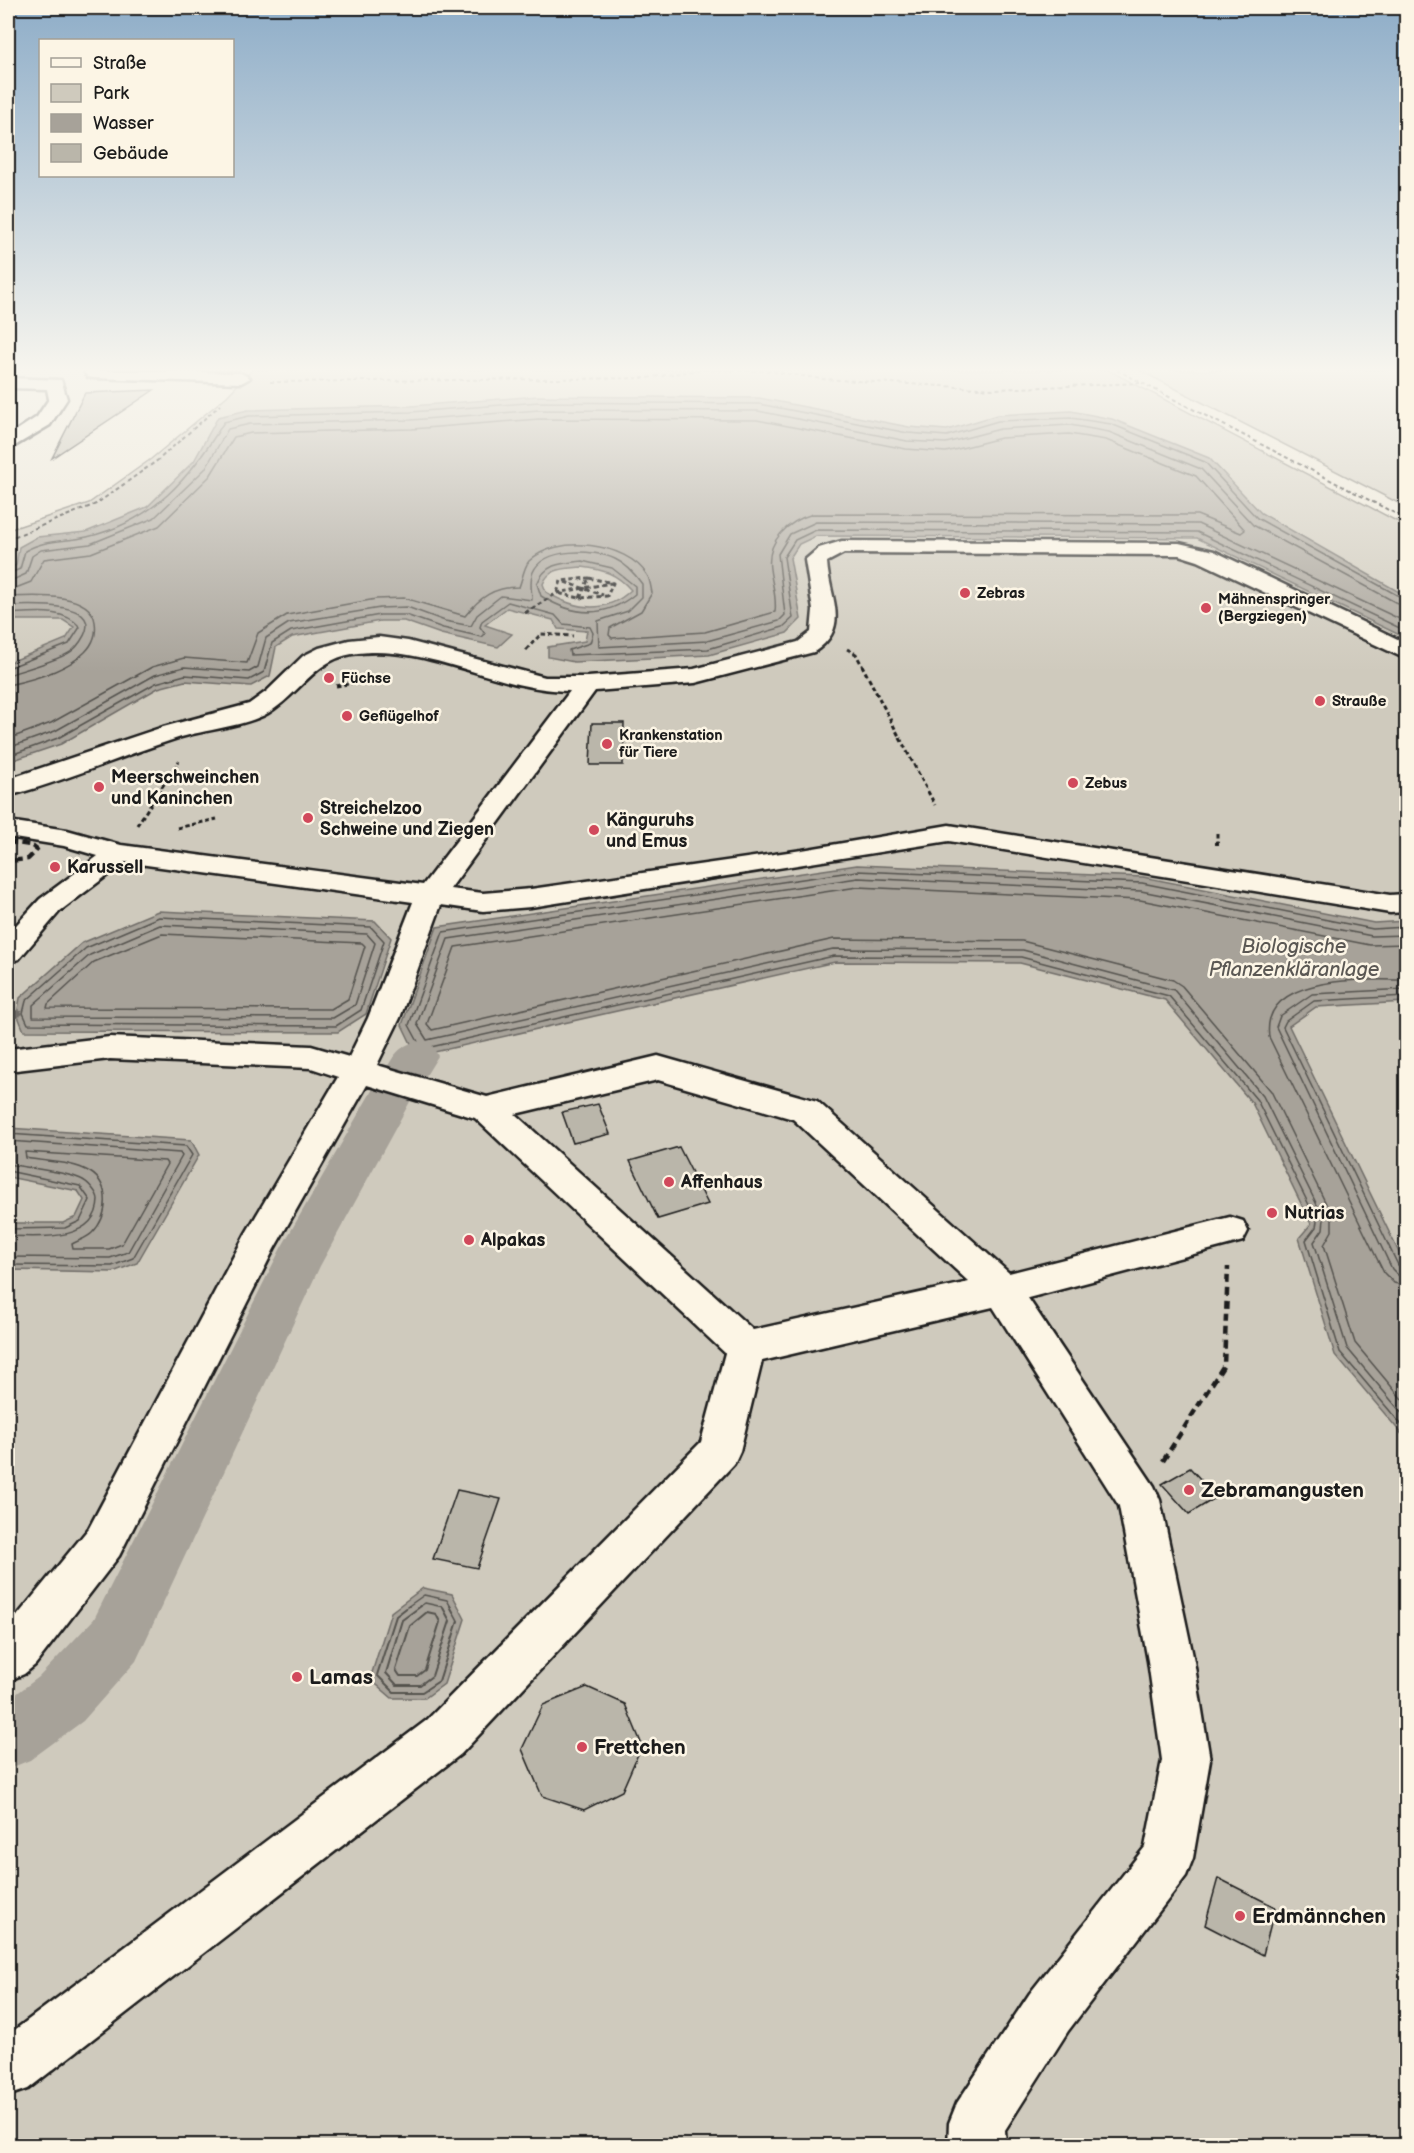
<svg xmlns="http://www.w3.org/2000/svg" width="1414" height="2153" viewBox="0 0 1414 2153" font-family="'Balsamiq Sans',sans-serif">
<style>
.green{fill:#cfcabd;stroke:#76736c;stroke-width:1.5}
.water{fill:#a7a299;stroke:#6f6c67;stroke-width:1.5;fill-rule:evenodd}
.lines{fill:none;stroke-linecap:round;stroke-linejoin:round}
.shore-far1{stroke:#54524e;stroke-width:1.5}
.shore{stroke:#54524e;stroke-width:2}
.stream{fill:#6f6c67;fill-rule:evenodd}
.canal{fill:#a7a299;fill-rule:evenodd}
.building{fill:#bab6aa;stroke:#1c1c1c;stroke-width:1.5}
.minor-casing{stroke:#1c1c1c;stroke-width:5}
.path-far3{stroke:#1c1c1c;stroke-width:2;stroke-dasharray:4 3;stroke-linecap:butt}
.path-far2{stroke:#1c1c1c;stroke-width:3;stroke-dasharray:4.5 3;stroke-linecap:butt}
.path-far1{stroke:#1c1c1c;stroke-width:4;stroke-dasharray:6 4.5;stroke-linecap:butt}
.path{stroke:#1c1c1c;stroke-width:4.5;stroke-dasharray:8 5;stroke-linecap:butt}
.minor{fill:#fcf5e5;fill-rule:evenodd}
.rail-far1{stroke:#1c1c1c;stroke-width:3;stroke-dasharray:5 3;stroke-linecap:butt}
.rail{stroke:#1c1c1c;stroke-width:4.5;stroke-dasharray:8 4.5;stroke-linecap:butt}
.poi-dot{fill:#d1495b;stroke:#fcf5e5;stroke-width:2}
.labels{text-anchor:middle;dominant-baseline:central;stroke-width:5;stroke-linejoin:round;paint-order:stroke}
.far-poi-label{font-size:15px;font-weight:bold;fill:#1c1c1c;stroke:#fcf5e5;text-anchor:start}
.poi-label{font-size:18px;font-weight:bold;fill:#1c1c1c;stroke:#fcf5e5;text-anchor:start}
.water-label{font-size:20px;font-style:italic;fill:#5b5854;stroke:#fcf5e5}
.near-poi-label{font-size:21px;font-weight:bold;fill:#1c1c1c;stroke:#fcf5e5;text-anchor:start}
</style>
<rect width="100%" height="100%" fill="#eee8d9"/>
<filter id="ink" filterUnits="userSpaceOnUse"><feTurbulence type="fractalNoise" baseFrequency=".0167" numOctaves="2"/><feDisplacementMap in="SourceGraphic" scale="12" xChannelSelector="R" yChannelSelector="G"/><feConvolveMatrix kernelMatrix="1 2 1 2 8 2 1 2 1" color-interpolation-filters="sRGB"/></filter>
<g filter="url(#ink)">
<g class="green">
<path d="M252 370H1108L1406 526V2145H8V530L89 503 151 459 227 396Z"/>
<path d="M1139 370H1406V507Z"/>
</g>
<g class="water">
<path d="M538 396 759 398 909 427 947 430 997 415 1071 411 1112 419 1209 458 1261 513 1406 596V638L1197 538 816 536 799 544 790 558 801 619 787 633 709 655 574 662 548 657V647L585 641 587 631 558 629 553 620 507 608 485 625 512 634 498 647 441 634 404 621H380L292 637 276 647 270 676 251 686 185 681 158 688 61 744 8 762V663L66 639 74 627 63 620H8V569L16 565 19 547 37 537 86 532 147 507 194 461 218 417 248 410 411 406ZM582 567C604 570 616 573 631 590 605 615 574 609 546 592L543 584C549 567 566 569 582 567Z"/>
<path d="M857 865 1143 877 1374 923 1406 921V1002L1316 1007 1289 1026 1406 1267V1439L1335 1355 1299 1238 1311 1224 1252 1103 1165 1000 1020 963 835 962 417 1056 402 1025 437 927Z"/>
<path d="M158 911 375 921 391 938 366 1014 338 1032 24 1031 17 1014 20 998 82 943Z"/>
<path d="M8 1128 191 1140 199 1155 137 1263 113 1272 8 1270V1223H63L76 1217 84 1200 78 1191 8 1177Z"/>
<path d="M423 1588 452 1594 465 1619 444 1684 425 1698H392L370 1679 391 1612Z"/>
</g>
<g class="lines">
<g class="shore-far1">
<path d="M582 561 612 568 635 586V594C605 619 573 616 541 596L537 584C545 563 562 563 582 561Z"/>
<path d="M8 574 20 569 25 551C45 539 65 542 87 537 154 521 190 478 224 422L249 416 411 412 539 402 759 404 908 433 947 436 998 421 1071 418 1111 424 1205 462 1257 518 1406 600"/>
<path d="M8 582 26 574 32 556 41 550 90 544 154 518 205 469 228 429 250 424 411 420 539 410 758 411 907 441 946 443 1000 429 1070 425 1109 432 1201 469 1253 525 1406 608"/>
<path d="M8 591 31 582 44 559 91 553 159 526 210 476 234 437 251 433 412 429 539 419 757 420 906 449 946 452 1001 438 1069 434 1106 440 1196 476 1245 530 1241 533 1197 515 813 514C788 521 766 541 770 569 772 585 777 596 775 612L705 632 612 638 609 635 610 628 641 611 652 593C651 588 650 579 647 575 627 542 556 534 529 561 524 567 522 580 519 587 494 587 480 597 465 616L404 598 376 599 287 615 258 633 247 663 184 658 152 667 51 723 8 739"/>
<path d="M8 597C31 596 91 591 95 622 97 634 93 644 85 652 67 670 32 680 8 685"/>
<path d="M8 606C25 606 96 600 86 631 84 637 78 646 73 650 64 659 22 670 8 675"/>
<path d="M8 614C31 613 64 607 80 627L69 644 8 668"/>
<path d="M8 748 55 731 155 675 184 667 249 672 258 667 266 638 289 623 380 608 407 607 445 621 471 626 477 615 501 596 532 600C532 591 529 581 533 572 544 547 594 549 615 559 626 564 635 574 642 584V597L628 611 598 621 599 647 707 641 779 621 785 615 778 554 790 534 816 522 1198 524 1406 622"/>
<path d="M8 756 58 738 156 683 185 675 249 680 264 672 272 643 291 631 380 615H406L443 628 482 637 485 634 480 627 482 621 508 602 555 615 563 624 590 627 593 633 590 643 569 650 570 655 708 649 783 627 793 618 784 557 795 540 816 530 1197 532 1406 631"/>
<path d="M159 917 371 927 384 941 361 1010 336 1026 28 1024 23 1013 26 1001 86 948Z"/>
<path d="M160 925 367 934 375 943 355 1005 333 1018 33 1017V1005L90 955Z"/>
<path d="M1406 927 1373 929 1142 883 857 871 443 932 409 1025 422 1049 834 956 1021 957 1169 996 1257 1100 1317 1221 1316 1227 1306 1240 1340 1352 1406 1430"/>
<path d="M162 934 362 943 365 946 348 999 331 1009 47 1008 48 1004 94 962Z"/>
<path d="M1406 935 1372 936 1141 891 858 878 448 939 417 1024 427 1040 833 949 1023 950 1174 990 1263 1096 1324 1219 1323 1229 1314 1242 1347 1348 1406 1418"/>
<path d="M1406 944 1370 945 1140 900 858 887 455 947 427 1024 432 1030 834 939 1022 941 1173 980 1182 986 1271 1091 1332 1216V1231L1324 1245 1355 1343 1406 1404"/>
<path d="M1406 980C1367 980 1260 973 1269 1037L1384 1273 1394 1283 1406 1286"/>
<path d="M1406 989 1312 994 1280 1016 1276 1027 1392 1269 1398 1275 1406 1277"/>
<path d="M1406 996 1314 1001 1286 1021 1283 1027 1398 1265 1406 1269"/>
<path d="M8 1134 186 1146 192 1155 133 1258 112 1266 8 1265"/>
<path d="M8 1141 180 1153 182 1156 128 1252 110 1258 8 1257"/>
<path d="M25 1152 165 1161 167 1164 122 1244 109 1249H73L72 1244C79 1240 87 1238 92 1233 109 1216 111 1185 90 1172 72 1161 46 1162 26 1158Z"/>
<path d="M8 1164C27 1168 65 1171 81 1179 88 1182 98 1193 98 1200 97 1243 36 1237 8 1236"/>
<path d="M8 1171 80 1186 90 1200 80 1221 65 1228 8 1229"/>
<path d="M407 1607 424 1595 447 1600 451 1607"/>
<path d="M419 1607 425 1603 443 1607"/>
</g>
<g class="shore">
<path d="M409 1606 396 1616 377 1675 394 1692H422L439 1681 458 1621 450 1606"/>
<path d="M421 1606 402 1620 386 1673 397 1685H420L432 1676 450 1621 442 1606"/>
<path d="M427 1612 436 1614 440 1622 425 1670 417 1676H400L396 1670 410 1626Z"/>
</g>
<path class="stream" d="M8 1009 21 1011 23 1014 17 1018 8 1017Z"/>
<g class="canal">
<path d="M417 1041 432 1045 438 1056 422 1082 407 1086 392 1082 385 1071C395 1054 398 1047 417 1041Z"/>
<path d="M390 1082 406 1087 412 1098 320 1266 136 1661 83 1721 30 1760 8 1769V1700L39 1677 94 1619 281 1248 374 1087Z"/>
</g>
</g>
<g class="building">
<path d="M154 390 52 458 85 393Z"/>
<path d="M592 723H624L623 765H590Z"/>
<path d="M598 1104 610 1134 573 1143 562 1112Z"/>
<path d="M679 1147 708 1204 658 1219 630 1161Z"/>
<path d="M1190 1468 1217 1497 1189 1514 1162 1484Z"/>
<path d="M457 1490 501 1499 477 1568 433 1559Z"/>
<path d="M587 1687 625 1704 642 1745 622 1791 584 1810 542 1796 522 1749 543 1705Z"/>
<path d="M1218 1878 1275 1907 1263 1955 1205 1925Z"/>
</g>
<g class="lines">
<defs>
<g id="minor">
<path d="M87 370 241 373 250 378 241 383 94 378 88 377 85 373Z"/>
<path d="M8 378 61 380 67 399 50 425 8 450V436L37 417 49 399 47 389 8 388Z"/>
<path d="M842 541 1179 543 1214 551 1406 643V659L1198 561 1179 555 844 553 827 562C829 598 852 627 814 652L695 683 595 691 450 889 483 893 531 889 802 850 949 825 1390 895 1406 894V912L1390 913 949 841 531 907 483 911 441 905 400 1018 377 1065 487 1097 658 1056 817 1101 1009 1273 1230 1217 1243 1221 1248 1231 1243 1241 1028 1298 1154 1486 1160 1500 1194 1661 1210 1760 1193 1858 1186 1876 1068 2031 1005 2130 1006 2146H948L949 2123 957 2103 1030 1993 1145 1847 1162 1760 1148 1661 1119 1506 993 1307 762 1361 740 1451 734 1464 461 1754 28 2089 8 2096V2035L427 1720 701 1442 725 1353 475 1118 367 1085 274 1249 119 1556 35 1665 24 1674 8 1681V1627L89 1528 246 1233 338 1077 311 1068 110 1059 8 1071V1049L110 1037 311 1046 349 1057 368 1018 413 902 125 862 60 911 19 959 8 962V934L40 899 98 856 64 846 8 837V821L67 830 121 845 423 885 570 691C496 691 426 642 352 654 314 660 299 695 268 713 248 725 205 730 181 737 123 755 67 781 8 796V779L163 727 249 704 267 691 303 656 319 648 349 640 379 637 408 641 545 677H588L694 669 798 642 811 632 813 610 805 560 819 548ZM658 1080 793 1119 969 1282 753 1330 515 1114Z"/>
</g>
</defs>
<use href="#minor" class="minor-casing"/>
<g class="path-far3">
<path d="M1117 370 1406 519"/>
<path d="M270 382 646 378 700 370 769 371 823 379 995 389 1140 383"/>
<path d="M8 539 96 504 158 460 220 405"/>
<path d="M586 578H590"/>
</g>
<g class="path-far2">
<path d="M589 578 613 583 607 596 580 598 557 593 561 581Z"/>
<path d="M565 582 603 595"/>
<path d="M580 598 589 578"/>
<path d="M525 613 557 593 611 583"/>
<path d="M847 649 856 654 935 805"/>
<path d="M526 650 541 634 573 636"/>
<path d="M336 686 391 677"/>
<path d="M137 825 179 761"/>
<path d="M177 828 217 819"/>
<path d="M1217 833V842"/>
</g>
<path class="path-far1" d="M1217 841V845"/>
<path class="path" d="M1163 1461 1224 1365 1228 1267"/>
<use href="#minor" class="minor"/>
<path class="rail-far1" d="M8 842H11"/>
<path class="rail" d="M8 842 31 845 37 850 28 859 8 861"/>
</g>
</g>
<linearGradient id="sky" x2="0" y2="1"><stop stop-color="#8eadc8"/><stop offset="0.55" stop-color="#f7f5ee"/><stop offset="1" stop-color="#f7f5ee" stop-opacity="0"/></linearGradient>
<rect width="1414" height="672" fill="url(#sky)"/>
<g class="poi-dot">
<circle cx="965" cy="593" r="6"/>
<circle cx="1206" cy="608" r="6"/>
<circle cx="329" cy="678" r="6"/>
<circle cx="1320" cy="701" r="6"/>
<circle cx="347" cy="716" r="6"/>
<circle cx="607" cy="744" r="6"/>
<circle cx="1073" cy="783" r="6"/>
<circle cx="99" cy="787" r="6"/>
<circle cx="308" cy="818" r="6"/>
<circle cx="594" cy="830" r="6"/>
<circle cx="55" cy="867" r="6"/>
<circle cx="669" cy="1182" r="6"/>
<circle cx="1272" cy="1213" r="6"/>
<circle cx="469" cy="1240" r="6"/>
<circle cx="1189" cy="1490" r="6"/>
<circle cx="297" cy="1677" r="6"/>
<circle cx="582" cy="1747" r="6"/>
<circle cx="1240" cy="1916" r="6"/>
</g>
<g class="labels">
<g class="far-poi-label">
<text x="977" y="593">Zebras</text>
<text x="1218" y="599">Mähnenspringer<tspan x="1218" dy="17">(Bergziegen)</tspan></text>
<text x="341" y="678">Füchse</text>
<text x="1332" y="701">Strauße</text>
<text x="359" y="716">Geflügelhof</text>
<text x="619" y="735">Krankenstation<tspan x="619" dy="17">für Tiere</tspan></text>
<text x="1085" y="783">Zebus</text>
</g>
<g class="poi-label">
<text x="111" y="777">Meerschweinchen<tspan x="111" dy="21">und Kaninchen</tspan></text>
<text x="320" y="808">Streichelzoo<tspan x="320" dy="21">Schweine und Ziegen</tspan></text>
<text x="606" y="820">Känguruhs<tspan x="606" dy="21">und Emus</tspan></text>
<text x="67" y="867">Karussell</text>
<text x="681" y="1182">Affenhaus</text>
<text x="1284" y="1213">Nutrias</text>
<text x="481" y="1240">Alpakas</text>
</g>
<g class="water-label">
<text x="1294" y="947">Biologische<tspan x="1294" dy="23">Pflanzenkläranlage</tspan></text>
</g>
<g class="near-poi-label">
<text x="1201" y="1490">Zebramangusten</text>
<text x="309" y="1677">Lamas</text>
<text x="594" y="1747">Frettchen</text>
<text x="1252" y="1916">Erdmännchen</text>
</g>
</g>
<rect width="1414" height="2153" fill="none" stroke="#fcf5e5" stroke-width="30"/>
<rect x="15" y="15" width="1384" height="2123" fill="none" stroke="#1c1c1c" stroke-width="2" filter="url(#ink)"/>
<rect x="39" y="39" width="195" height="138" fill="#fcf5e5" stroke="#a29e95" stroke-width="1.5"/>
<rect x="51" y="58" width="30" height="9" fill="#fcf5e5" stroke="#a29e95" stroke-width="1.5"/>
<text x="93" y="69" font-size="18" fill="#1c1c1c">Straße</text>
<rect x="51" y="84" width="30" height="18" fill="#cfcabd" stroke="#a29e95" stroke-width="1.5"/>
<text x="93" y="99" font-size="18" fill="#1c1c1c">Park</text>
<rect x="51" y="114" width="30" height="18" fill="#a7a299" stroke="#a29e95" stroke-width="1.5"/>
<text x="93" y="129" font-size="18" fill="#1c1c1c">Wasser</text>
<rect x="51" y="144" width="30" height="18" fill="#bab6aa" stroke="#a29e95" stroke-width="1.5"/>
<text x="93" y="159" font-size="18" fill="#1c1c1c">Gebäude</text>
</svg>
